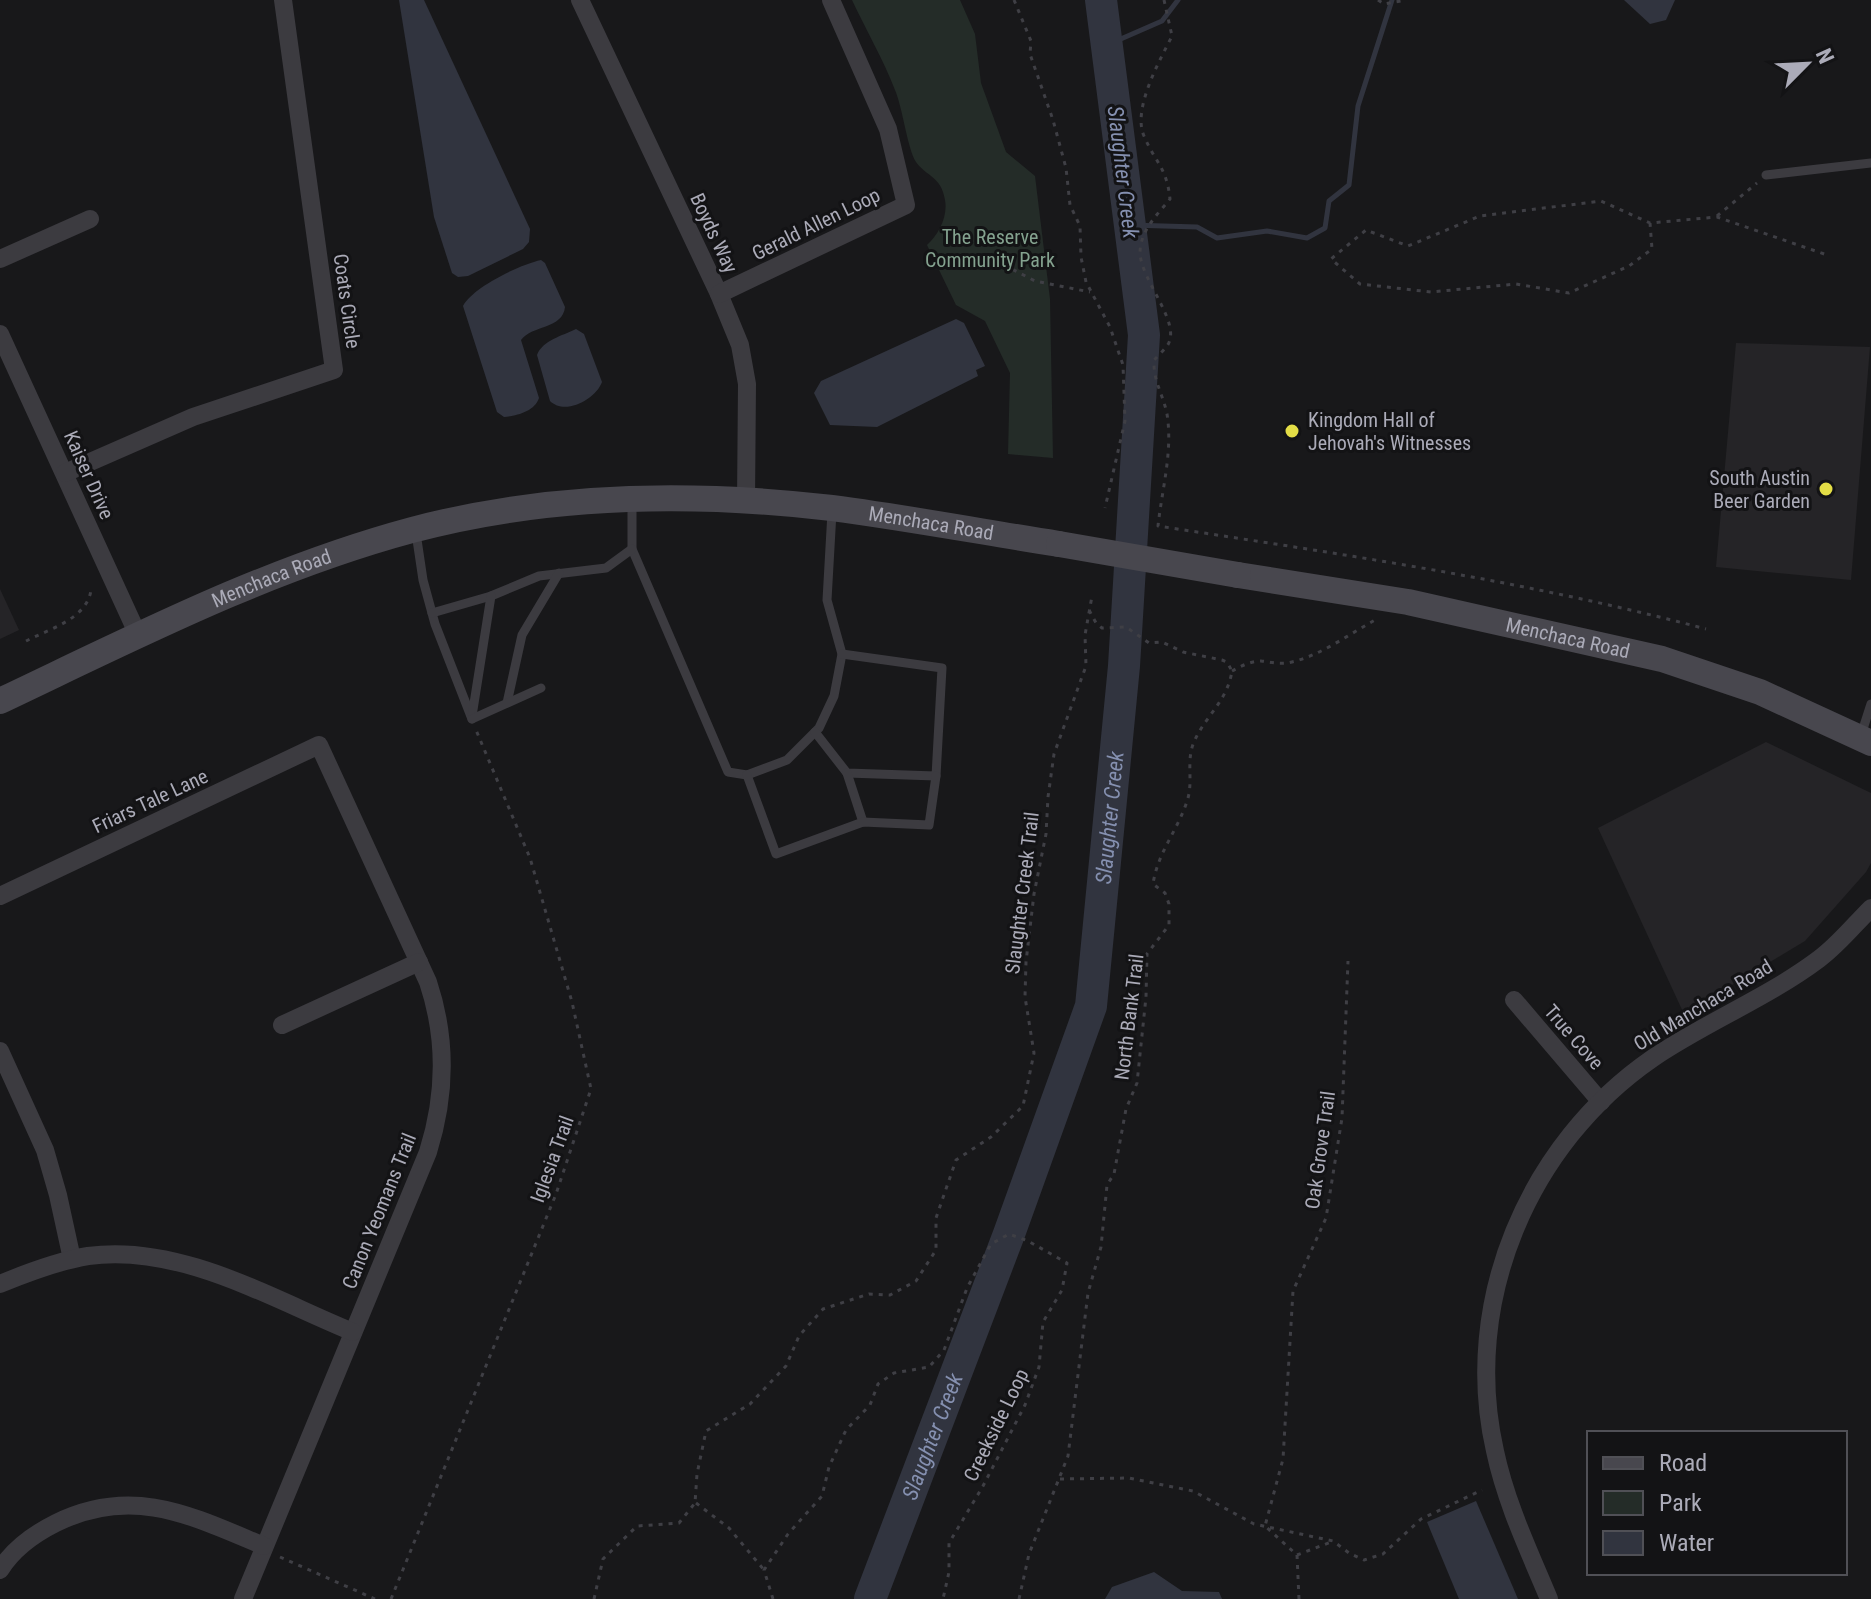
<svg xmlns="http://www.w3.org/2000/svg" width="1871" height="1599" viewBox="0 0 1871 1599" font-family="'Roboto Condensed',sans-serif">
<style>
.built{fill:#252427}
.green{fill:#242c28}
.water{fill:#31343f}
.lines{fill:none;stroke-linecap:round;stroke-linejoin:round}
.stream{stroke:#31343f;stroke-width:5}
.river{stroke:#31343f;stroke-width:32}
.path{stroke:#3f3f45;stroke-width:3;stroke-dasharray:4 6;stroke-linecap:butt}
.lane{stroke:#3c3b40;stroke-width:9}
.street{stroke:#3c3b40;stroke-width:18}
.secondary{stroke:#48474e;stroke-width:26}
.secondary-bridge{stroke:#48474e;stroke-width:26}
.poi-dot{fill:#e3dd46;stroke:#131315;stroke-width:3}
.labels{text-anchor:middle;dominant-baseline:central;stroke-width:6;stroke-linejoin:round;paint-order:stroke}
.street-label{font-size:20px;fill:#ababb8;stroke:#131315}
.park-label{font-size:20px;fill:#84a28f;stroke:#131315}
.poi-label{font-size:20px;fill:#ababb8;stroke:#131315;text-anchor:start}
.water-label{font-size:22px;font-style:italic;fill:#8590b0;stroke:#131315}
</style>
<rect width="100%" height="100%" fill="#18181a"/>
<g class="built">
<path d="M1736 343 1870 347 1851 580 1716 567Z"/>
<path d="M0 589 19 630 0 639Z"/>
<path d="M1766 742 1871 793V863L1866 872 1805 941 1684 1014 1598 828Z"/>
</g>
<path class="green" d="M852 0H960L975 34 981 83 1006 152 1035 176 1050 299 1053 458 1008 454 1010 373 985 321 956 305 927 245C939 234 948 216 945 200 941 176 927 177 916 162 907 147 903 109 895 90 883 59 866 30 852 0Z"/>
<g class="water">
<path d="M399 0H424L530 229 529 242 523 249 468 276 458 277 452 273 434 217Z"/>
<path d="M1624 0H1675L1666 20 1650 24Z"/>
<path d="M541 260 545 263 565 307C563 329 532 325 521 340L539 398C535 411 517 416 504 417L497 412 463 306C473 287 519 265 541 260Z"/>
<path d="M956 319 964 323 985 366 976 370 978 376 877 427 830 425 814 393 821 381Z"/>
<path d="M576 329 584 334 602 382C596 399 565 416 550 401L537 355C543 340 562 336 576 329Z"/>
<path d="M1476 1501 1518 1599H1459L1427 1522Z"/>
<path d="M1154 1572 1182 1591 1219 1592 1222 1599H1105L1112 1587Z"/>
</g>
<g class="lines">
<g class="stream">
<path d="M1107 45 1162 21 1178 0"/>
<path d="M1130 225 1197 227 1217 238 1267 231 1307 238 1325 228 1329 201 1349 185 1358 106 1392 0"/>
</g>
<path class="river" id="s1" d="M870 1599 1009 1234 1091 1006 1124 666 1144 335 1101 0"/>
<g class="path">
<path d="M1014 0 1031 41 1030 54 1053 120 1066 168 1070 205 1080 226 1081 257 1086 282 1110 327 1123 365 1125 421 1105 508"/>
<path d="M1164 0 1172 36C1160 60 1132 109 1144 136 1155 162 1167 168 1170 199 1157 215 1140 231 1140 253 1141 281 1183 324 1167 346 1163 351 1158 356 1154 360 1153 381 1163 394 1167 414 1173 451 1162 489 1158 526 1341 554 1527 581 1706 629"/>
<path d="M1378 0 1384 4 1406 0"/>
<path d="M1717 216 1757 183"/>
<path d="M1650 223 1652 249 1629 266 1569 293 1516 284 1431 292 1360 284 1331 259 1366 230 1408 246 1480 216 1601 201 1650 223 1717 217 1827 255"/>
<path d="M1004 265 1035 281 1090 292"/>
<path d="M26 641C49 629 87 619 91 590"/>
<path d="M1232 671C1241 666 1251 661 1261 661 1271 662 1281 665 1292 662 1321 655 1348 635 1375 620"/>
<path d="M1060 1479 1129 1478 1193 1491 1254 1524 1333 1541 1349 1553 1364 1560 1383 1554 1421 1519 1482 1490"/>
<path d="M696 1503 729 1528 764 1570"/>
<path d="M1297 1555 1331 1542"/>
<path d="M280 1557 375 1599"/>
<path d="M391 1599 556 1194 591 1089 572 1002 530 858 476 730"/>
<path d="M594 1599 603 1559 637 1526 679 1523 695 1503 697 1474 706 1431 750 1404 786 1366 799 1336 823 1309 869 1294 890 1295 916 1281 936 1250V1218L956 1160 991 1137 1023 1106 1034 1053 1025 997 1026 962 1034 894 1046 834 1048 797 1054 754 1086 666 1085 635 1092 596"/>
<path d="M773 1599 764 1570 788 1534 822 1496 829 1467 846 1430 870 1405 878 1384 894 1373 929 1367 944 1350 967 1288 991 1244 1009 1234 1028 1241 1067 1263 1062 1290 1043 1322 1039 1367 1025 1405 983 1486 949 1543V1572L943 1599"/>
<path d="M1019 1599 1029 1554 1068 1456 1088 1293 1101 1247 1107 1185 1114 1174 1126 1109 1137 1083 1146 997 1147 954 1169 925V904L1165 893 1153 884C1158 851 1179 829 1188 798 1193 780 1186 760 1194 742 1205 716 1227 702 1232 671L1227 662 1222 660 1183 652 1162 642 1149 643 1126 627 1102 628 1096 623 1089 610"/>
<path d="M1299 1599 1297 1555 1265 1526 1283 1459 1293 1291 1326 1218 1342 1118 1348 961"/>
</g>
<g class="lane">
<path d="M1766 175 1871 163"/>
<path d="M632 504V549L728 772 747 775 787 760 819 728 834 696 842 654 827 600 832 512"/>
<path d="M416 533 423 580 435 624 472 719"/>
<path d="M432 613 491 596 539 576 606 568 632 549"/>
<path d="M507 703 522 635 559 573"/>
<path d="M472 716 491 596"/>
<path d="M472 719 541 688"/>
<path d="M815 732 847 773 936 776 942 668 842 654"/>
<path d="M1861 735 1871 704"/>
<path d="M847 773 863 822"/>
<path d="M747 775 776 854 863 822 929 825 936 776"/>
</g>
<g class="street">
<path d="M580 0 719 294 740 345 747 384 746 501"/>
<path d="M0 259 90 219"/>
<path d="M719 294 906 205 888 129 831 0"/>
<path d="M0 334 138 635"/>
<path d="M65 473 193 417 334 370 283 0"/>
<path d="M0 896 319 745 428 982C447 1039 446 1095 428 1152L243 1599"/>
<path d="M1514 1000 1601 1102"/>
<path d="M282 1025 419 962"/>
<path d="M0 1051 45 1150 58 1195 72 1259"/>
<path d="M0 1284C29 1272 58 1261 88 1256 179 1243 272 1299 353 1332"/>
<path d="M0 1570C13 1549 34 1534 56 1523 133 1485 192 1516 264 1546"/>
<path d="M1549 1599C1529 1551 1506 1503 1495 1451 1461 1302 1528 1144 1653 1058 1706 1022 1767 998 1819 959 1838 945 1854 925 1871 908"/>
</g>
<g class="secondary">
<path id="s2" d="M1238 575 1408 602 1662 659 1760 692 1871 743"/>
<path id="s3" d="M0 701C135 637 267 569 412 530 547 494 694 492 832 508 908 518 983 532 1059 544"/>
</g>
<path class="secondary-bridge" d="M1059 544 1238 575"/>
</g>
<g class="poi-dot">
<circle cx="1292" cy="431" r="8"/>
<circle cx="1826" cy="489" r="8"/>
</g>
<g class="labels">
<g class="street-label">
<text transform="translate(816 224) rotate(-26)">Gerald Allen Loop</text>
<text transform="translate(714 233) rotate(65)">Boyds Way</text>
<text transform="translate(347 301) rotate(82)">Coats Circle</text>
<text transform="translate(89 475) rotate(66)">Kaiser Drive</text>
<text stroke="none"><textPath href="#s3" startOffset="970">Menchaca Road</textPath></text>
<text stroke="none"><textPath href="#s3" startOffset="298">Menchaca Road</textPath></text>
<text stroke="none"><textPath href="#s2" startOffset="336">Menchaca Road</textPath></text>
<text transform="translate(150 801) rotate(-25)">Friars Tale Lane</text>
<text transform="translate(1022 893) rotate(-83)">Slaughter Creek Trail</text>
<text transform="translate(1703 1005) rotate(-31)">Old Manchaca Road</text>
<text transform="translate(1129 1017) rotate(-83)">North Bank Trail</text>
<text transform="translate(1574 1037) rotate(49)">True Cove</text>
<text transform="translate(1320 1150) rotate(-82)">Oak Grove Trail</text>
<text transform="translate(552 1159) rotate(-70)">Iglesia Trail</text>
<text transform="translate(379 1211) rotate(-68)">Canon Yeomans Trail</text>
<text transform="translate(996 1425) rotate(-64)">Creekside Loop</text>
</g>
<g class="park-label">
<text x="990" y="237">The Reserve<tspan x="990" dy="23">Community Park</tspan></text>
</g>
<g class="poi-label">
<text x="1308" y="420">Kingdom Hall of<tspan x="1308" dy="23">Jehovah's Witnesses</tspan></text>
<text x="1810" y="478" text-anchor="end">South Austin<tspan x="1810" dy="23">Beer Garden</tspan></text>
</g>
<g class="water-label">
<text transform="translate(1123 172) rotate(83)">Slaughter Creek</text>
<text stroke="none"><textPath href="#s1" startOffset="822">Slaughter Creek</textPath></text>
<text stroke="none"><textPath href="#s1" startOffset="174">Slaughter Creek</textPath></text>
</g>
</g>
<rect x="1587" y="1431" width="260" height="144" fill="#131315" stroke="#505056" stroke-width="2"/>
<rect x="1603" y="1457" width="40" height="12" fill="#48474e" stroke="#505056" stroke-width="2"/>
<text x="1659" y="1471" font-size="24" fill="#ababb8">Road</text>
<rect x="1603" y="1491" width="40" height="24" fill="#242c28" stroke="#505056" stroke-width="2"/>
<text x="1659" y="1511" font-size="24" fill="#ababb8">Park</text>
<rect x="1603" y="1531" width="40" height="24" fill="#31343f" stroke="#505056" stroke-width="2"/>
<text x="1659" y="1551" font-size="24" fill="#ababb8">Water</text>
<g transform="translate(1807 64) rotate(66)" stroke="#131315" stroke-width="6" paint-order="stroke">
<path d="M0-6L14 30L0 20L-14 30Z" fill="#ababb8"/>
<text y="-12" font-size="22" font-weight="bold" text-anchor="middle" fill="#ababb8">N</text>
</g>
</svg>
